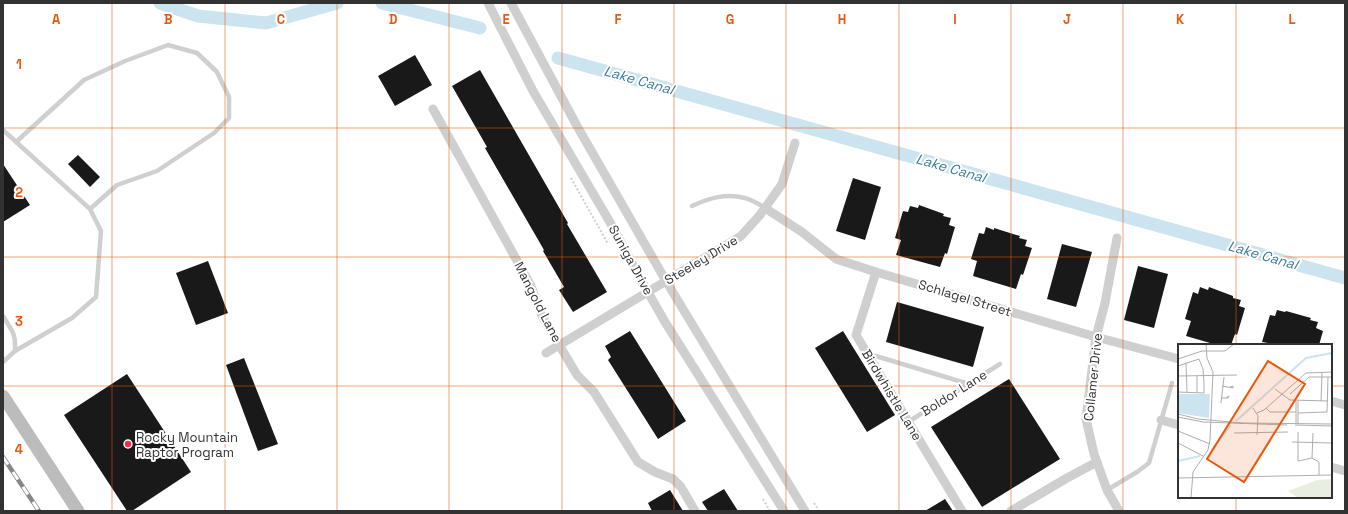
<svg xmlns="http://www.w3.org/2000/svg" width="1348" height="514" viewBox="0 0 1348 514" font-family="'Space Grotesk',sans-serif">
<style>
.lines{fill:none;stroke-linecap:round;stroke-linejoin:round}
.canal{stroke:#cce4ef;stroke-width:13}
.building{fill:#191919}
.path{stroke:#cfcfcf;stroke-width:2;stroke-dasharray:2 2;stroke-linecap:butt}
.service{stroke:#cfcfcf;stroke-width:4.5}
.minor{stroke:#cfcfcf;stroke-width:9}
.secondary{stroke:#bcbcbc;stroke-width:13}
.rail-casing{stroke:#878787;stroke-width:4.5}
.rail{stroke:#fff;stroke-width:3;stroke-dasharray:9;stroke-linecap:butt}
.grid{fill:none;stroke:#e8590c;stroke-width:1;stroke-opacity:0.55}
.poi-dot{fill:#ed2f4c;stroke:#fff;stroke-width:1.5}
.labels{text-anchor:middle;dominant-baseline:central;stroke-width:4;stroke-linejoin:round;paint-order:stroke}
.street-label{font-size:13px;fill:#323232;stroke:#fff}
.poi-label{font-size:13px;fill:#323232;stroke:#fff;text-anchor:start}
.water-label{font-size:14px;font-style:italic;fill:#3b7b98;stroke:#fff}
.inset-river{fill:none;stroke:#cce4ef;stroke-width:2}
.inset-road{fill:none;stroke:#adadad;stroke-width:1}
.view{fill:#e8590c;fill-opacity:0.15;stroke:#e8590c;stroke-width:2}
.inset-edge{fill:none;stroke:#323232;stroke-width:2}
.grid-label{font-size:13px;text-anchor:middle;font-weight:bold;fill:#e8590c;stroke:#fff;stroke-width:4;stroke-linejoin:round;paint-order:stroke}
</style>
<rect width="100%" height="100%" fill="#fff"/>
<g class="lines">
<g class="canal">
<path d="M160 3 198 16 266 23 337 3"/>
<path d="M382 3 480 28"/>
<path d="M558 58 1345 278"/>
</g>
</g>
<g class="building">
<path d="M415 55 432 85 395 106 378 76Z"/>
<path d="M480 70 568 223 567 224 607 292 573 312 559 290 564 287 543 251 544 250 485 148 487 147 452 86Z"/>
<path d="M78 155 100 177 90 187 68 164Z"/>
<path d="M3 164 30 205 3 222Z"/>
<path d="M853 178 881 187 865 240 836 231Z"/>
<path d="M919 205 944 214 943 216 951 218 949 225 955 227 947 254 945 253 940 267 896 255 901 240 895 238 903 211 908 212 910 206 918 208Z"/>
<path d="M986 227 994 230V228L1020 236 1019 238 1027 240 1025 246 1032 248 1023 275 1021 274 1016 289 973 276 977 261 971 259 979 233 984 234Z"/>
<path d="M1062 244 1092 252 1076 307 1047 299Z"/>
<path d="M208 261 228 313 196 325 176 273Z"/>
<path d="M1138 266 1168 274 1154 328 1124 320Z"/>
<path d="M1200 287 1208 290 1209 287 1233 296V298L1241 300 1239 306 1245 308 1237 335 1235 334 1231 345H1217L1186 336 1191 321 1185 319 1193 292 1198 294Z"/>
<path d="M897 302 984 327 973 367 886 342Z"/>
<path d="M1277 310 1285 312 1286 311 1311 318 1310 320 1318 322 1316 328 1323 331 1319 345H1268V343L1262 342 1270 315 1275 316Z"/>
<path d="M630 331 686 421 658 439 608 360 611 357 605 346Z"/>
<path d="M843 331 895 415 867 432 815 348Z"/>
<path d="M244 358 278 444 258 451 226 365Z"/>
<path d="M127 374 191 472 132 511H127L64 415Z"/>
<path d="M1009 379 1060 459 982 507 931 427Z"/>
<path d="M724 489 738 511H708L702 502Z"/>
<path d="M670 490 683 511H652L648 503Z"/>
<path d="M945 499 953 511H925Z"/>
</g>
<g class="lines">
<g class="path">
<path d="M571 178 608 244"/>
<path d="M763 499 770 511"/>
<path d="M814 503 819 511"/>
</g>
<g class="service">
<path d="M3 130 90 209 101 231 96 297 72 318 15 351"/>
<path d="M16 142 84 80 125 61 168 45 197 53 217 72 229 97V118L214 133 157 171 117 185 90 209"/>
<path d="M692 206C709 198 726 193 745 198 752 200 759 204 765 208"/>
<path d="M3 316C12 331 16 333 15 351L3 362"/>
<path d="M869 354 969 384"/>
<path d="M908 422 1000 364"/>
<path d="M1107 490 1137 472 1149 463 1172 383"/>
</g>
<g class="minor">
<path d="M488 3 533 91 611 224 645 287 665 322 784 511"/>
<path d="M511 3 577 126 666 281 805 511"/>
<path d="M433 109 531 286 542 316 577 375 594 392 638 462 655 472 673 479 681 487 695 511"/>
<path d="M765 208 802 232 836 259 876 272 1096 337 1179 359"/>
<path d="M1117 238 1105 303 1096 337 1086 419 1094 454 1107 490 1119 511"/>
<path d="M876 272 856 335 962 511"/>
<path d="M546 353 741 236 760 215 782 184 795 143"/>
<path d="M1331 401 1345 405"/>
<path d="M1161 420 1179 425"/>
<path d="M1331 467 1345 471"/>
<path d="M1011 511 1067 478 1097 462"/>
</g>
<path class="secondary" d="M3 396 78 511"/>
<defs>
<path id="rail" d="M3 457 39 511"/>
</defs>
<use href="#rail" class="rail-casing"/>
<use href="#rail" class="rail"/>
</g>
<path class="grid" d="M112 3V511M225 3V511M337 3V511M449 3V511M562 3V511M674 3V511M786 3V511M899 3V511M1011 3V511M1123 3V511M1236 3V345M3 128H1345M3 257H1345M3 386H1179M1331 386H1345M1236 497V511"/>
<circle class="poi-dot" cx="128" cy="444" r="4"/>
<g class="labels">
<g class="street-label">
<text transform="translate(631 260) rotate(61)">Suniga Drive</text>
<text transform="translate(701 260) rotate(-31)">Steeley Drive</text>
<text transform="translate(965 298) rotate(17)">Schlagel Street</text>
<text transform="translate(538 302) rotate(63)">Mangold Lane</text>
<text transform="translate(1093 377) rotate(-84)">Collamer Drive</text>
<text transform="translate(954 393) rotate(-32)">Boldor Lane</text>
<text transform="translate(892 395) rotate(59)">Birdwhistle Lane</text>
</g>
<g class="poi-label">
<text x="136" y="437">Rocky Mountain<tspan x="136" dy="15">Raptor Program</tspan></text>
</g>
<g class="water-label">
<text transform="translate(639 80) rotate(16)">Lake Canal</text>
<text transform="translate(951 168) rotate(16)">Lake Canal</text>
<text transform="translate(1263 255) rotate(16)">Lake Canal</text>
</g>
</g>
<g transform="translate(1178 344)">
<rect width="154" height="154" fill="#fff"/>
<path d="M154 135V154H120L110 147 139 136Z" fill="#e9efe0"/>
<path d="M0 50H32L31 74 0 69Z" fill="#cce4ef"/>
<path class="inset-river" d="M58 77 128 14 154 9M34 105 53 81M0 117 22 112"/>
<path class="inset-road" d="M0 15 24 7H47L56 0M8 20 9 48M0 22 21 15 25 25 26 39V49L0 48M0 32 59 31M44 42 55 44V42L52 43M97 45 112 56 150 57M19 49V32M112 50 131 33H154M43 54H50L51 52 48 54M143 57 144 28M43 59 46 33M75 64 80 72 79 91M88 64 92 68H118M79 69 86 66 128 29 154 28M120 69 149 68 150 33M0 70 20 75 64 79 154 80M0 73 25 78 109 81M118 80V57M120 80V57M117 81 154 82M0 87 32 100M120 88V117L134 114M56 89 110 88M114 98 154 99M0 99 25 112M134 114 135 89M134 114 141 118V131M0 134 154 131M13 154 15 128 30 106 32 96 35 28 29 14 28 0"/>
<path class="view" d="M90 17 127 40 66 138 29 115Z"/>
<rect width="154" height="154" class="inset-edge"/>
</g>
<g class="grid-label">
<text x="56" y="24">A</text>
<text x="168" y="24">B</text>
<text x="281" y="24">C</text>
<text x="393" y="24">D</text>
<text x="506" y="24">E</text>
<text x="618" y="24">F</text>
<text x="730" y="24">G</text>
<text x="842" y="24">H</text>
<text x="955" y="24">I</text>
<text x="1067" y="24">J</text>
<text x="1180" y="24">K</text>
<text x="1292" y="24">L</text>
<text x="19" y="69">1</text>
<text x="19" y="197">2</text>
<text x="19" y="326">3</text>
<text x="19" y="454">4</text>
</g>
<rect width="1348" height="514" fill="none" stroke="#323232" stroke-width="8"/>
</svg>
